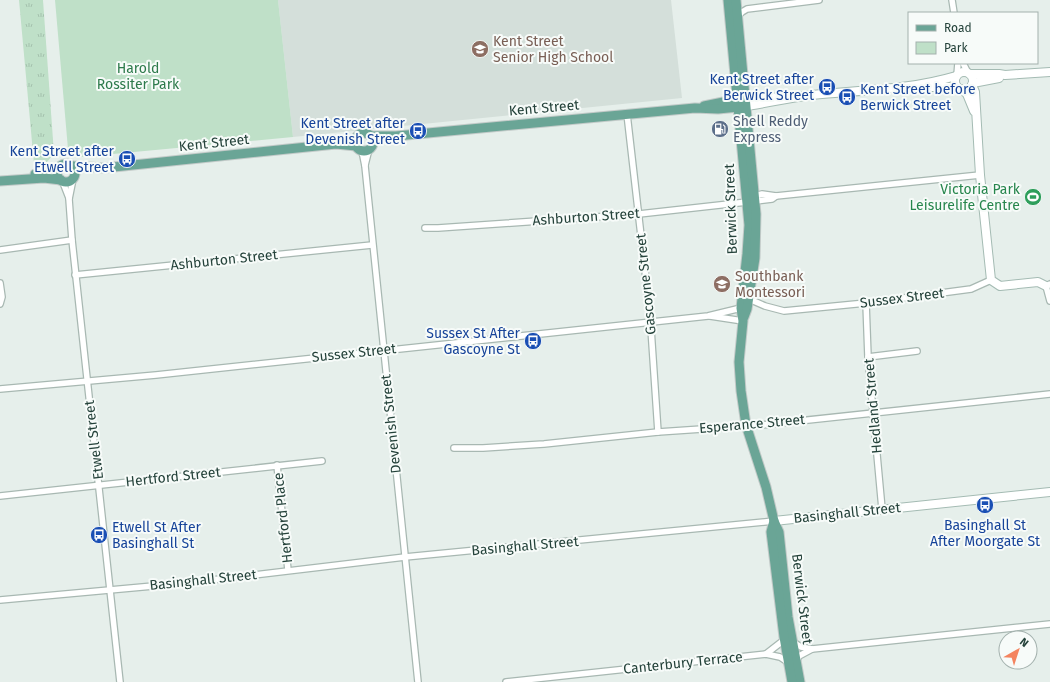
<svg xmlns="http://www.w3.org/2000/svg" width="1050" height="682" viewBox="0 0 1050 682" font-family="'Fira Sans',sans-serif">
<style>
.built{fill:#d4dfda}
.grass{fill:url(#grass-tufts)}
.park{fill:#bfe0c8}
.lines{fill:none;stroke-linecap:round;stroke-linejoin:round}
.street-casing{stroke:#a8b8b2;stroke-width:8}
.secondary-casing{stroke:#a4bbb3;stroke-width:10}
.primary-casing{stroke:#c2cac8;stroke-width:11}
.street{stroke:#fff;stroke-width:5.5}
.secondary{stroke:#fff;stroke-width:8}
.primary{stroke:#6aa596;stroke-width:9}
.labels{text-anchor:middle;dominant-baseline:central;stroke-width:4;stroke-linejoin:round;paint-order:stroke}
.education-label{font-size:14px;fill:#785e54;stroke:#f7fbf9;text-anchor:start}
.park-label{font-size:14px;fill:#2d7a4b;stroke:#f7fbf9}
.transit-label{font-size:14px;fill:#164399;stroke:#f7fbf9;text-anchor:end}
.street-label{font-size:14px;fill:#24423a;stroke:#f7fbf9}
.service-label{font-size:14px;fill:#4e5e75;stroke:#f7fbf9;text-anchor:start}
.leisure-label{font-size:14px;fill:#27864d;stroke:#f7fbf9;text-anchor:end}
</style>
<defs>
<pattern id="grass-tufts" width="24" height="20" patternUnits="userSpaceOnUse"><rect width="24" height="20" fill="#bfe0c8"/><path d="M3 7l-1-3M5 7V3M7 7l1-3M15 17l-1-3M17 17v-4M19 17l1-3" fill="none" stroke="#a4c1ad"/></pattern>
</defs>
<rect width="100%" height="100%" fill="#e6efeb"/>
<path class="built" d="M278 0H671L682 98 293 137Z"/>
<path class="grass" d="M19 0H43L54 154 46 163 34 164Z"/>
<path class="park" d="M55 0H278L293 137 81 157 68 149Z"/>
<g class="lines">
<defs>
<g id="street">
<path d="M952 0 954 13"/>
<path d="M738 16 742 12 747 9 819 0"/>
<path d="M963 63 968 73"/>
<path d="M957 75 958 63"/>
<path d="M627 114 650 314 658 432"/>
<path d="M362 151 365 166 418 682"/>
<path d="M365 165 369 149"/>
<path d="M73 179 69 199 72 240 120 682"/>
<path d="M62 180 69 198"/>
<path d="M752 197 762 194 776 196"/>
<path d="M425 228H438L639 214 756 201 772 199 776 196 980 175"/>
<path d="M0 250 72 240"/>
<path d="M75 275 372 245"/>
<path d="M0 283 2 297 0 304"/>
<path d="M1050 284 1046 286 1050 301"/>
<path d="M749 299 765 306 784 311 866 303 971 289 991 280"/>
<path d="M866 303 868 357 882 509"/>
<path d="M710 316 743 321"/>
<path d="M868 357 917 351"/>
<path d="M0 389 156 375 708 316 741 308"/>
<path d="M454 448H483L544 444 658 432 761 425 1050 394"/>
<path d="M277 465 288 570"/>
<path d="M0 496 322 461"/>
<path d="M0 600 186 583 405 557 774 521"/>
<path d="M793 642 801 647 812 649 1050 624"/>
<path d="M766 654 784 640"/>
<path d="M796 662 799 656 812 649"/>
<path d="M506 682 766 654 780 657 789 663"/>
</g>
<g id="secondary">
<circle cx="964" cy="81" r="9"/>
<path d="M970 74H999L1005 75 1050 72"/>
<path d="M973 83 999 78"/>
<path d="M972 85 975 92 980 175 991 280 1000 286 1038 282 1046 286"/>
<path d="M932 87H957"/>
<path d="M961 89 967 94 974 111"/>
<path d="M740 99 768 96 780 99"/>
<path d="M740 107C764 104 787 98 812 95 861 90 909 90 956 76"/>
<path d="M774 521 1050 492"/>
</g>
<g id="primary">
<path d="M728 0 749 225 747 254 741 308 743 321 739 362 741 391 746 425 766 487 774 521 779 532 788 617 800 682"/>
<path d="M736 0 756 214 755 258 747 309 744 317"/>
<path d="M704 106 738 99"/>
<circle cx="364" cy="142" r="9"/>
<path d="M371 136H396L695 108 718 109 739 107"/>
<circle cx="66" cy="173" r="9"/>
<path d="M73 166 104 168 336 144 356 146"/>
<path d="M35 174 59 167"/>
<path d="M0 181 44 178 61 180"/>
<path d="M774 521 771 532 784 637 792 682"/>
</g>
</defs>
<use href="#street" class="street-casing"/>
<use href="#secondary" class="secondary-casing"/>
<use href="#primary" class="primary-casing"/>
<use href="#street" class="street"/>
<use href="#secondary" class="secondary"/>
<use href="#primary" class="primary"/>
</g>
<defs>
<symbol id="school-disc" viewBox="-11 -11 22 22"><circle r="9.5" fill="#8d6e63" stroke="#f7fbf9"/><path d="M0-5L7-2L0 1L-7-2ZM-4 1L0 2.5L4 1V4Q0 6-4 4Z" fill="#fff"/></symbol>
<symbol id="bus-disc" viewBox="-11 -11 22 22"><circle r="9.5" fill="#1a4fb4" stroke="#f7fbf9"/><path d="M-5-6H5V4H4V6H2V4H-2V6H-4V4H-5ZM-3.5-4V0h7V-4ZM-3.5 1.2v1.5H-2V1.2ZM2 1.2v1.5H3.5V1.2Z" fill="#fff"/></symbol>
<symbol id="fuel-disc" viewBox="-11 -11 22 22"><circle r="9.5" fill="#5c6f8a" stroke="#f7fbf9"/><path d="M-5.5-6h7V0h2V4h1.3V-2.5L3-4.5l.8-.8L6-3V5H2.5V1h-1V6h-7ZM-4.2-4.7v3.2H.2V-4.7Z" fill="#fff"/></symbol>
<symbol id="stadium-disc" viewBox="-11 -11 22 22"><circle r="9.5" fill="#2e9e5b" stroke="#f7fbf9"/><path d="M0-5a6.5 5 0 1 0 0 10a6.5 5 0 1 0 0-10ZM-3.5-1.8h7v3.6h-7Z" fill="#fff"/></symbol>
</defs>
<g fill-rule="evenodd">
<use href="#school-disc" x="470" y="39" width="20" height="20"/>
<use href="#bus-disc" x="817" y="77" width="20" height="20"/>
<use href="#bus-disc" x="837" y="87" width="20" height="20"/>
<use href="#fuel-disc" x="710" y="119" width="20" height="20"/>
<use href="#bus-disc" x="408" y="121" width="20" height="20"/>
<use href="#bus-disc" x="117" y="149" width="20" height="20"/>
<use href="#stadium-disc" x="1023" y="187" width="20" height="20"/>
<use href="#school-disc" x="712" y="274" width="20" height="20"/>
<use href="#bus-disc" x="523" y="331" width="20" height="20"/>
<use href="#bus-disc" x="975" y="495" width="20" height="20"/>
<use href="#bus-disc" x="89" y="525" width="20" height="20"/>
</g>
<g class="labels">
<g class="education-label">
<text x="493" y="41">Kent Street<tspan x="493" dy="16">Senior High School</tspan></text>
<text x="735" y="276">Southbank<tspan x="735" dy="16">Montessori</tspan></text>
</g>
<g class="park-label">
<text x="138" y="68">Harold<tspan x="138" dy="16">Rossiter Park</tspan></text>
</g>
<g class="transit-label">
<text x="814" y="79">Kent Street after<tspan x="814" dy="16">Berwick Street</tspan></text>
<text x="860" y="89" text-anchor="start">Kent Street before<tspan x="860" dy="16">Berwick Street</tspan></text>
<text x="405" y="123">Kent Street after<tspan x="405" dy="16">Devenish Street</tspan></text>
<text x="114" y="151">Kent Street after<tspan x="114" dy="16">Etwell Street</tspan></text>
<text x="520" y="333">Sussex St After<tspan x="520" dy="16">Gascoyne St</tspan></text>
<text x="985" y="525" text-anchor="middle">Basinghall St<tspan x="985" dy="16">After Moorgate St</tspan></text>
<text x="112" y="527" text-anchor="start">Etwell St After<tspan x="112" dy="16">Basinghall St</tspan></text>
</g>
<g class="street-label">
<text transform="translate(544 108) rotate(-5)">Kent Street</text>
<text transform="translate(214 143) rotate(-6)">Kent Street</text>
<text transform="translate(731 209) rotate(-92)">Berwick Street</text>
<text transform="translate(586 217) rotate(-4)">Ashburton Street</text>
<text transform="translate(224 260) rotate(-6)">Ashburton Street</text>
<text transform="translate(646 284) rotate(-96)">Gascoyne Street</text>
<text transform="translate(902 298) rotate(-7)">Sussex Street</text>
<text transform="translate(354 353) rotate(-6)">Sussex Street</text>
<text transform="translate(873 406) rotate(-95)">Hedland Street</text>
<text transform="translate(391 424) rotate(-96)">Devenish Street</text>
<text transform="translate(752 424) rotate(-5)">Esperance Street</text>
<text transform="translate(94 440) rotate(-97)">Etwell Street</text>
<text transform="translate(173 477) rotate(-6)">Hertford Street</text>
<text transform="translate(847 513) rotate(-6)">Basinghall Street</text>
<text transform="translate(283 518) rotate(-96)">Hertford Place</text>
<text transform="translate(525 546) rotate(-5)">Basinghall Street</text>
<text transform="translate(203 580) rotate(-6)">Basinghall Street</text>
<text transform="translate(802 599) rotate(83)">Berwick Street</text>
<text transform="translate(683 663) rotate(-6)">Canterbury Terrace</text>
</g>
<g class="service-label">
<text x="733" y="121">Shell Reddy<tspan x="733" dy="16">Express</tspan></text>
</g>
<g class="leisure-label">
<text x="1020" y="189">Victoria Park<tspan x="1020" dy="16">Leisurelife Centre</tspan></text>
</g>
</g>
<rect x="908" y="12" width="130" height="52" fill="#f7fbf9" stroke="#a3b1ad"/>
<rect x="916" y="25" width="20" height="6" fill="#6aa596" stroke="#a3b1ad"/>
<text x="944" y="32" font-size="12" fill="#24423a">Road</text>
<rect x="916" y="42" width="20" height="12" fill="#bfe0c8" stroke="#a3b1ad"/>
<text x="944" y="52" font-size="12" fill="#24423a">Park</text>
<g transform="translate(1018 650) rotate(39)"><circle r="19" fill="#f7fbf9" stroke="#a3b1ad"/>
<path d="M0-3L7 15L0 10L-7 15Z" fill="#f4845f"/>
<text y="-6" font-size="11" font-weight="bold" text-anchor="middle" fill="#24423a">N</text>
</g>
</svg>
